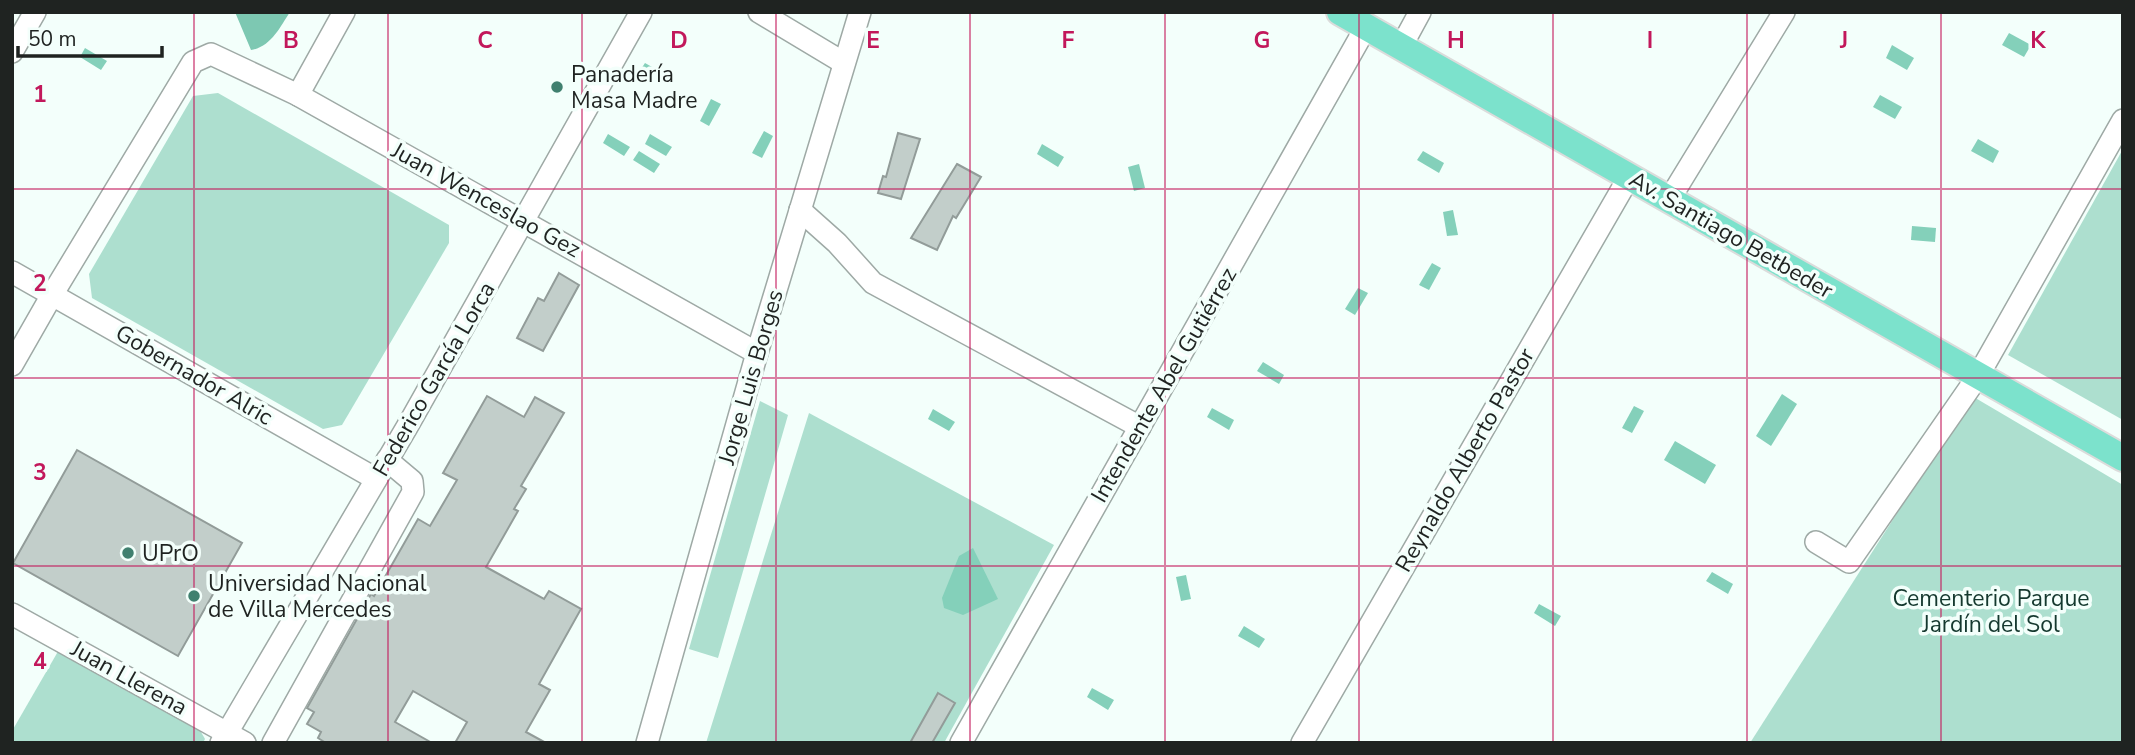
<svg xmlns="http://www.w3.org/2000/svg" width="2135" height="755" viewBox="0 0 2135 755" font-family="'Nunito Sans',sans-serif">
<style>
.green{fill:#addfcf}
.forest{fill:#7dc8b2}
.water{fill:#84d0ba}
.building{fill:#c2ceca;stroke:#929c99;stroke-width:2}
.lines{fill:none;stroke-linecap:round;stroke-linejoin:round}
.minor-casing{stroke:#9ea9a5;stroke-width:24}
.major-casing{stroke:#dbdcdb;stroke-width:30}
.minor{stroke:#fff;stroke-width:21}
.major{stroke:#7ce2cc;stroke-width:26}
.grid{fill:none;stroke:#c2185b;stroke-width:2;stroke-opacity:0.55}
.poi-dot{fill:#40806f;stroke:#f3fffb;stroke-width:2.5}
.labels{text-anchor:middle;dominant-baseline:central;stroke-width:7;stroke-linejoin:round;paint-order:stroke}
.poi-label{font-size:23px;fill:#1f2321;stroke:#f3fffb;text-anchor:start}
.street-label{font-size:23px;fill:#1f2321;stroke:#f3fffb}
.park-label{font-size:23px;fill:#15392f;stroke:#f3fffb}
.grid-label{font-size:23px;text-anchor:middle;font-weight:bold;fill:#c2185b;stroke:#f3fffb;stroke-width:7;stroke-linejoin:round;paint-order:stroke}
</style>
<rect width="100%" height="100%" fill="#f3fffb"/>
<g class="green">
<path d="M218 93 449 225V243L342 425 323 429 92 298 89 274 193 96Z"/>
<path d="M2123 149V420L2008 355Z"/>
<path d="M1972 396 2123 485V743H1750Z"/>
<path d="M760 401 788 415 718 658 689 649Z"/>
<path d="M809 413 1054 545 944 743H706Z"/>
<path d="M60 648 201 732 205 739 203 743H12V731Z"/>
</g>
<path class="forest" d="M235 12H290C280 27 271 47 251 50Z"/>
<g class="water">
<path d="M2009 33 2031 45 2024 57 2002 45Z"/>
<path d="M1892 45 1914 58 1907 70 1886 58Z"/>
<path d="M85 48 107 61 101 70 80 57Z"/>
<path d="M645 63 666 75 661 85 639 72Z"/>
<path d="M1880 95 1902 107 1895 119 1873 107Z"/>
<path d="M711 99 721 104 709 126 700 121Z"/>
<path d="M764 131 773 136 762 158 752 153Z"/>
<path d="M608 134 630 147 624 156 603 143Z"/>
<path d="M650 134 672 147 666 156 645 144Z"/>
<path d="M1978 139 1999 151 1993 163 1971 151Z"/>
<path d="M1042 144 1064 157 1058 167 1037 154Z"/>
<path d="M639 151 660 164 654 173 633 160Z"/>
<path d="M1423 151 1444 163 1439 173 1417 160Z"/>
<path d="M1139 164 1145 188 1134 191 1128 167Z"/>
<path d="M1453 210 1458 235 1447 236 1443 212Z"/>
<path d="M1912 226 1936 228 1935 242 1911 240Z"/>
<path d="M1432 263 1441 268 1429 290 1419 285Z"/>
<path d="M1358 288 1368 293 1355 315 1345 309Z"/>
<path d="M1263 362 1284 375 1279 384 1257 371Z"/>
<path d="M1782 394 1797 404 1771 446 1756 436Z"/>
<path d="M1634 406 1644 411 1632 433 1622 428Z"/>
<path d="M1212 408 1234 420 1229 430 1207 417Z"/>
<path d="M933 409 955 422 949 431 928 419Z"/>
<path d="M1675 441 1716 465 1705 484 1664 460Z"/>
<path d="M973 548 998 599 963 615 944 608 942 598 959 556Z"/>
<path d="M1712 572 1733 584 1728 594 1706 581Z"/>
<path d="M1186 575 1191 599 1181 601 1176 577Z"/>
<path d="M1539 604 1561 616 1555 626 1534 613Z"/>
<path d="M1244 626 1265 639 1259 648 1238 636Z"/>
<path d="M1092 688 1114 700 1108 710 1087 697Z"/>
</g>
<g class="building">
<path d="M898 133 920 139 901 199 878 193 883 176 886 177Z"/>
<path d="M957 164 981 177 956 218 953 216 937 250 911 238Z"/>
<path d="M559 273 579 285 543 351 517 338 538 298 544 301Z"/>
<path d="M487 396 524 417 535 397 564 413 521 486 526 489 514 509 518 511 486 567 544 599 549 591 581 609 539 684 550 690 526 732 546 743H455L467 722 413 691 395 722 432 743H326L318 738 321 732 307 724 314 712 307 708 371 594 374 596 418 519 430 526 457 480 443 473Z"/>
<path d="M77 450 242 543 178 656 13 563Z"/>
<path d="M938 693 955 703 932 743H910Z"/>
</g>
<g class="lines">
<defs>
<g id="minor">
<path d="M759 12 844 63"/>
<path d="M1401 47 1420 12"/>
<path d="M12 52 35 12"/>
<path d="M298 95 344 12"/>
<path d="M1669 200 1784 12"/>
<path d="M800 210 837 243 873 283 1140 427"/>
<path d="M12 272 376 479"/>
<path d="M12 365 52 295 193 62 211 54 298 95 757 353"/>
<path d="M1816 542 1849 562 1978 376 2123 120"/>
<path d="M12 614 245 743"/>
<path d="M221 743 407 427 641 12"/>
<path d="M273 743 413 492 412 481 387 460"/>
<path d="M647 743 757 353 860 12"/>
<path d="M961 743 1366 27"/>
<path d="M1302 743 1629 177"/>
</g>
<path id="major" d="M1340 12 2123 458"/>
</defs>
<use href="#minor" class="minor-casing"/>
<use href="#major" class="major-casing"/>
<use href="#minor" class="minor"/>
<use href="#major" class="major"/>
</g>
<path class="grid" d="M194 12V743M388 12V743M582 12V743M776 12V743M970 12V743M1165 12V743M1359 12V743M1553 12V743M1747 12V743M1941 12V743M12 189H2123M12 378H2123M12 566H2123"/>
<g class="poi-dot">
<circle cx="557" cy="87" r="7"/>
<circle cx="128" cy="553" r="7"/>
<circle cx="194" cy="596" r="7"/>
</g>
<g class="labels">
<g class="poi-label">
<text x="571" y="74">Panadería<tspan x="571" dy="26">Masa Madre</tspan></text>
<text x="142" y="553">UPrO</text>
<text x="208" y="583">Universidad Nacional<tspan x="208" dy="26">de Villa Mercedes</tspan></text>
</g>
<g class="street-label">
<text transform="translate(486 200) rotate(29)">Juan Wenceslao Gez</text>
<text transform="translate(1731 235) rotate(30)">Av. Santiago Betbeder</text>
<text transform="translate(194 375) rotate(30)">Gobernador Alric</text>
<text transform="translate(751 377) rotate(-74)">Jorge Luis Borges</text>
<text transform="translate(434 379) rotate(-60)">Federico García Lorca</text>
<text transform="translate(1164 385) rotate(-60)">Intendente Abel Gutiérrez</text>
<text transform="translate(1465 460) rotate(-60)">Reynaldo Alberto Pastor</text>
<text transform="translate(129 678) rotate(29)">Juan Llerena</text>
</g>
<g class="park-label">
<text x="1991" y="598">Cementerio Parque<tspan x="1991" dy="26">Jardín del Sol</tspan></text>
</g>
</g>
<g class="grid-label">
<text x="291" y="48">B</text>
<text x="485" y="48">C</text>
<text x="679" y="48">D</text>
<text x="873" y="48">E</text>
<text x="1068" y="48">F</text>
<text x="1262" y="48">G</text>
<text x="1456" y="48">H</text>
<text x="1650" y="48">I</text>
<text x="1844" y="48">J</text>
<text x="2038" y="48">K</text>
<text x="40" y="102">1</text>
<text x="40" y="291">2</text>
<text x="40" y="480">3</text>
<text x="40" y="669">4</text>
</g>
<rect width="2135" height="755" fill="none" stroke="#1f2321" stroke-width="28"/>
<path d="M18 46v10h144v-10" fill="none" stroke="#1f2321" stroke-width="3.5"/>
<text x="28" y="46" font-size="21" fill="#1f2321" stroke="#f3fffb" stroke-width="5" paint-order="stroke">50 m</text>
</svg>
